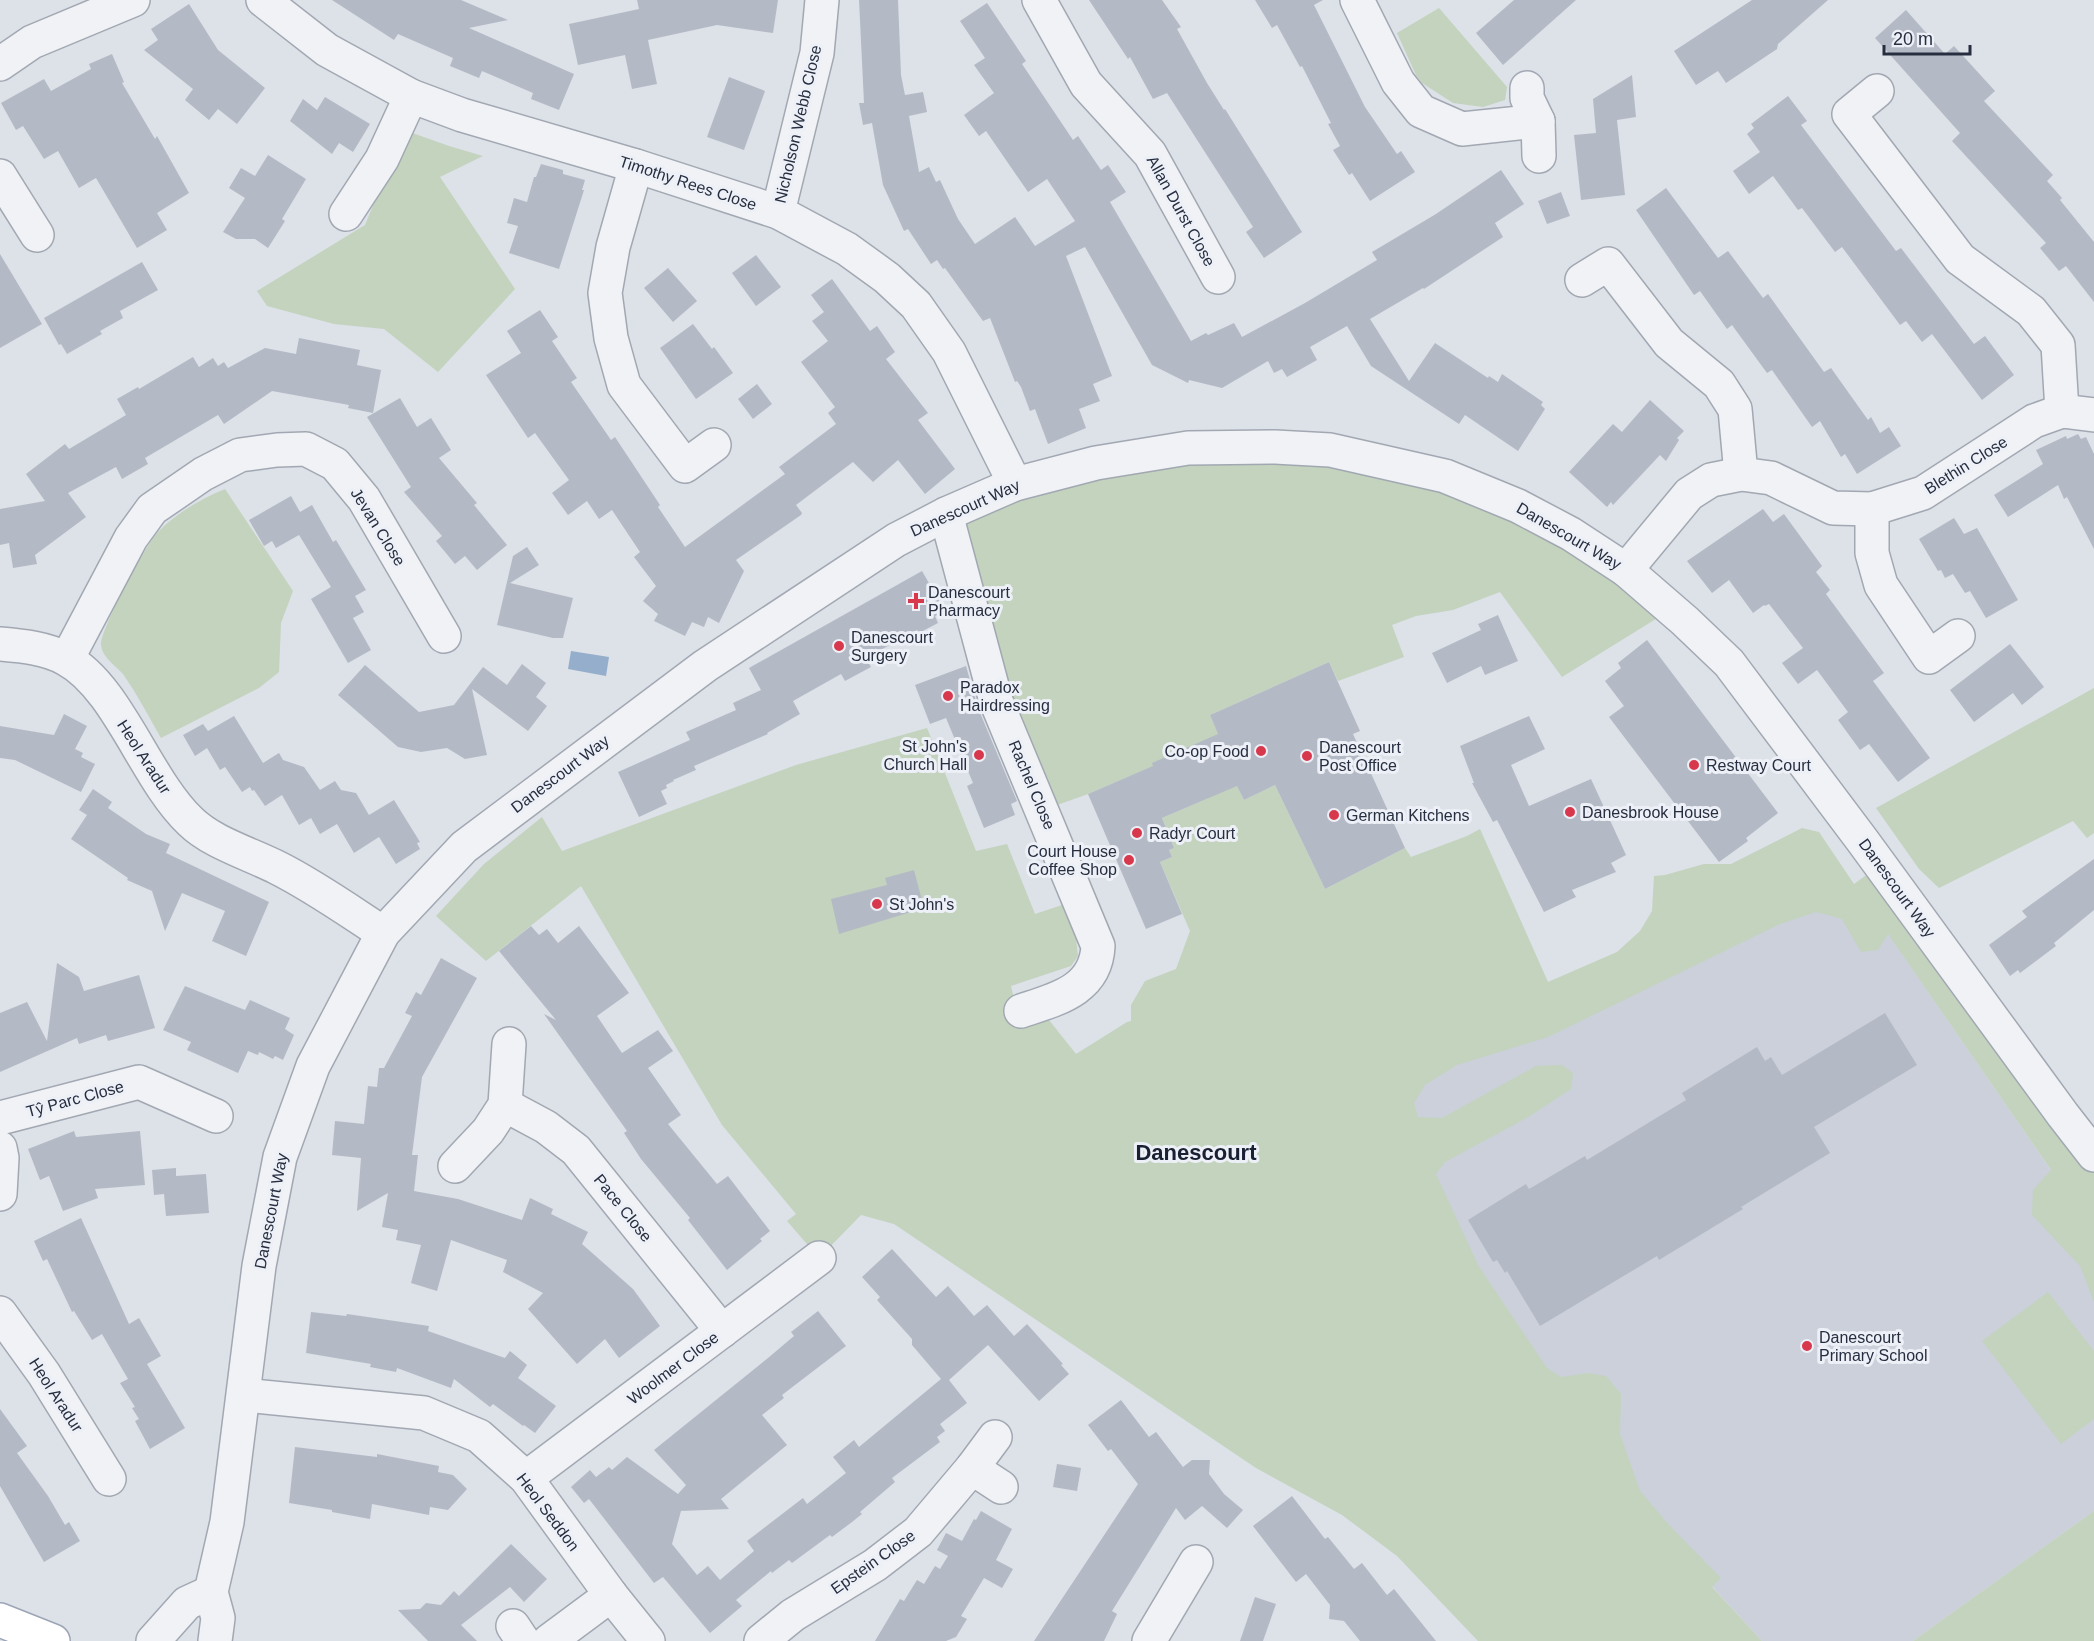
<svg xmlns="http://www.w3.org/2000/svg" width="2094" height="1641" viewBox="0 0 2094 1641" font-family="Arial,sans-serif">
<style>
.built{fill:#cbd0da}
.green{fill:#c3d3be}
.water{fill:#95aecb}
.building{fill:#b4bac5}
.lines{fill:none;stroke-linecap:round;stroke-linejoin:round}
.street-casing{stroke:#a2a8b2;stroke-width:36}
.primary-casing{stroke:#9ca5b5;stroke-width:36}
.street{stroke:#f0f2f6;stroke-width:33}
.primary{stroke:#fff;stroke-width:33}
.poi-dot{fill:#d8384c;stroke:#edf0f6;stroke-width:2}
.labels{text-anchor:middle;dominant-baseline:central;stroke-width:6;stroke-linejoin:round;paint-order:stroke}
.street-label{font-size:16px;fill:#262e40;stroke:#edf0f6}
.poi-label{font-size:16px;fill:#262e40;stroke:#edf0f6;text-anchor:start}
.district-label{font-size:22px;font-weight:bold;fill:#182031;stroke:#edf0f6}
</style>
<rect width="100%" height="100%" fill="#dde1e8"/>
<path class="built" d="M1854 884 2094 1233V1511L1913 1641H1762L1595 1459 1350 1092Z"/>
<g class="green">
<path d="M1439 8 1507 87 1505 100 1483 107 1453 103 1422 83 1416 75 1397 33Z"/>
<path d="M404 130 449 146 483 156 440 177 515 289 438 372 384 329 334 324 267 306 257 291 365 225Z"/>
<path d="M1188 448 1445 476 1672 609 1562 677 1500 592 1453 610 1416 616 1392 625 1404 657 1338 681 1329 662 1210 715 1235 773 1232 775 1244 800 1275 785 1325 889 1405 848 1411 857 1467 836 1480 829 1548 982 1617 952 1640 931 1652 911 1654 876 1665 875 1704 864H1731L1802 828 1819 832 1854 884 1880 865 2094 1155V1302L2080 1266 2032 1215 2033 1190 2051 1170 1888 934 1878 950 1861 952 1842 919 1816 912 1780 924 1548 1037 1457 1065 1425 1085 1414 1103 1418 1117 1442 1118 1536 1066 1562 1065 1573 1073 1571 1089 1530 1116 1445 1162 1436 1174 1478 1265 1547 1368 1561 1377 1588 1373 1606 1376 1621 1394 1620 1434 1640 1491 1671 1527 1721 1578 1712 1587 1762 1641H1478L1397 1556 1342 1515 1256 1468 894 1224 861 1215 819 1258 787 1221 796 1214 722 1125 581 886 486 961 436 916 484 864 542 817 562 851 796 765 927 728 976 851 1007 844 1035 914 1062 905 1076 939 1078 956 1071 966 1011 986 1015 1003 1028 1021 1049 1020 1076 1054 1127 1022 1131 1021V1005L1145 981 1176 969 1190 931 1160 862 1172 857 1169 850 1174 848 1162 818 1209 798 1155 770 1128 777 1088 794 1043 810 946 514Z"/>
<path d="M225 489 293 591 281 623 279 672 259 688 161 738C149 717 137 694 123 674 116 666 102 657 101 645 100 630 147 542 159 531 178 512 201 499 225 489Z"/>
<path d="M2094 688V833L2087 838 2073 821 1939 888 1919 869 1876 808Z"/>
<path d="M2048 1292 2094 1351V1419L2061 1444 1982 1341Z"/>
<path d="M2094 1511V1641H1913Z"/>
</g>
<path class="water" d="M571 651 609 657 606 676 568 669Z"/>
<g class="building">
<path d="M332 0H461L508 20 469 28 574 74 559 110 531 99 533 93 482 71 479 78 450 66 453 58 398 34 394 40Z"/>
<path d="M637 0H778L773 33 717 25 648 40 657 84 632 89 625 55 578 65 569 24 639 9Z"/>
<path d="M859 0H898L901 75 905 95 923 92 927 112 909 116 919 172 929 167 936 182 940 180 958 219 975 244 1015 217 1035 246 1075 221 1047 179 1028 192 986 131 979 136 964 115 994 93 974 65 985 58 960 21 987 3 1026 61 1022 64 1073 140 1078 136 1101 170 1108 165 1126 192 1110 202 1191 341 1206 333 1208 335 1234 323 1242 337 1305 303 1377 260 1372 252 1436 214 1501 170 1524 204 1495 223 1503 237 1424 289 1423 288 1370 319 1409 381 1435 343 1488 378 1489 376 1498 382 1502 374 1543 402 1541 405 1545 409 1518 451 1465 415 1459 424 1371 366 1347 326 1310 347 1317 360 1287 377 1282 369 1274 373 1268 361 1222 388 1189 380 1188 383 1152 365 1085 247 1066 256 1112 376 1093 384 1100 401 1079 409 1086 428 1048 444 1035 409 1030 411 1021 387 1017 381 1015 382 990 318 983 321 945 268 943 269 937 260 931 264 908 229 904 231 883 185 872 123 863 125 859 103H864Z"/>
<path d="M1089 0H1162L1181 27 1177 29 1207 83 1224 110 1225 109 1302 232 1264 258 1246 232 1253 227 1167 93 1153 99 1130 57 1128 59Z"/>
<path d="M1255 0H1323L1314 5 1365 107 1397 154 1401 151 1415 172 1370 201 1352 173 1349 175 1333 150 1340 146 1328 124 1331 123 1302 66 1300 67 1277 25 1272 28Z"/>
<path d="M1514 0H1576L1503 65 1476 33Z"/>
<path d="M1752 0H1828L1778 44 1777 49 1726 83 1718 71 1696 85 1674 51Z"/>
<path d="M189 4 218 50 265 88 237 124 218 109 209 120 185 100 193 89 144 50 158 40 151 29Z"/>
<path d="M1906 10 1945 54 1954 46 1995 91 1984 101 2053 175 2047 181 2062 198 2060 200 2094 242V302L2066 266 2059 271 2040 248 2046 243 1952 141 1960 133 1875 38Z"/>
<path d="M112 54 124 82 122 83 155 139 157 136 189 193 157 213 167 230 137 248 96 178 79 188 58 151 44 159 23 126 16 130 1 103 44 79 51 91 91 69 89 64Z"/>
<path d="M1632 75 1636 117 1617 120 1625 195 1581 200 1574 135 1596 133 1593 99Z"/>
<path d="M729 77 765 91 744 150 707 137Z"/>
<path d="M1788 96 1807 121 1801 125 1896 251 1901 248 1974 344 1985 336 2014 375 1982 400 1932 334 1922 342 1906 321 1900 325 1842 247 1835 252 1802 208 1798 210 1773 176 1749 194 1733 171 1760 152 1747 134 1754 128 1751 124Z"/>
<path d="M325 97 370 124 353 152 339 143 332 154 290 121 303 99 317 110Z"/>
<path d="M268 155 306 179 282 219 285 221 268 248 255 239H236L223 232 245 198 229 188 241 168 255 176Z"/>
<path d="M541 164 563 170V174L585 180 582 190H584L559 269 509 253 518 226 507 223 514 198 527 202 534 177H536Z"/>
<path d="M1666 188 1718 258 1728 251 1763 298 1768 294 1824 372 1831 368 1868 420 1871 417 1880 433 1889 427 1901 446 1857 474 1845 454 1841 457 1820 421 1812 427 1772 370 1767 373 1732 325 1727 329 1700 291 1694 295 1636 210Z"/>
<path d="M1561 192 1570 216 1547 224 1538 201Z"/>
<path d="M0 254 42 324 0 348Z"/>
<path d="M756 255 781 287 756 306 732 273Z"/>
<path d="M142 262 158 290 120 311 123 318 100 331 102 334 67 354 61 344 59 345 44 318Z"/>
<path d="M668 268 697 301 673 322 644 288Z"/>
<path d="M832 279 870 331 877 326 895 352 886 359 928 413 918 420 955 469 925 494 898 460 873 482 853 462 796 505 802 513 801 515 736 560 744 571 719 623 708 617 704 627 692 622 685 636 654 621 658 614 643 601 656 586 634 557 640 552 612 510 599 519 587 501 568 515 552 493 569 480 535 433 528 438 486 375 521 353 507 331 540 310 558 337 552 341 577 378 571 382 611 440 615 437 660 505 658 507 685 547 785 474 779 467 836 424 828 413 835 407 801 362 828 341 812 321 824 312 811 295Z"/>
<path d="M693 324 712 349 714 347 733 373 696 399 660 348Z"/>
<path d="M299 338 360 350 357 365 381 370 373 413 348 408 349 405 272 391 224 424 218 415 145 458 148 464 122 479 116 467 68 493 86 517 35 555 37 564 13 568 9 543 0 545V509L45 501 26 474 65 444 69 449 126 415 117 399 138 387 139 389 193 357 199 367 213 358 218 366 224 362 228 368 265 348 296 354Z"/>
<path d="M757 384 772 404 753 419 738 399Z"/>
<path d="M400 398 417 427 431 418 451 450 439 458 477 503 474 505 507 545 477 570 465 556 455 564 436 541 442 536 404 492 411 487 367 417Z"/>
<path d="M1650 400 1684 431 1677 438 1679 440 1666 461 1660 455 1613 505 1611 502 1607 507 1569 472 1613 424 1622 432Z"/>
<path d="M2078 434 2081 439 2086 437 2094 454V549L2067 497 2064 499 2058 485 2008 517 1994 495 2043 464 2036 450 2066 436 2067 439Z"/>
<path d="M291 496 300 512 312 505 333 542 336 540 366 590 355 596 364 612 353 618 371 650 348 663 311 599 331 587 299 535 276 548 272 541 264 546 249 520Z"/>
<path d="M1763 509 1773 522 1784 514 1822 566 1816 572 1830 590 1826 594 1884 673 1873 681 1930 758 1898 782 1869 744 1860 750 1838 720 1848 712 1817 670 1798 684 1782 663 1803 648 1769 604 1765 606 1764 605 1753 613 1729 580 1712 593 1687 561Z"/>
<path d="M1954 518 1964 534 1977 528 2018 600 1986 618 1970 591 1965 593 1953 574 1945 578 1941 570 1938 571 1919 539Z"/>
<path d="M527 547 539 565 510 583 573 598 563 638H553L497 625 513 556Z"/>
<path d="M922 571 945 611 935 616 938 623 919 633 917 630 866 658 871 667 845 681 841 674 793 701 800 714 767 733 768 734 694 766 696 770 673 780 674 781 666 785 667 788 661 791 667 804 639 817 618 772 690 740 686 732 736 710 733 703 761 690 749 668Z"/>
<path d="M1498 615 1518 661 1485 675 1481 666 1447 683 1432 653 1481 630 1478 624Z"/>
<path d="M1647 640 1778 813 1746 838 1748 841 1719 862 1609 717 1624 706 1605 681 1621 668 1618 663Z"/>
<path d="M2010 644 2044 687 2022 705 2013 693 1974 722 1950 690Z"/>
<path d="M1329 662 1360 731 1353 734 1405 848 1325 889 1275 785 1244 800 1237 786 1162 818 1174 848 1169 850 1172 857 1160 862 1182 914 1146 929 1088 794 1153 766 1152 763 1218 734 1210 715Z"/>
<path d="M522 664 546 683 536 697 547 706 528 731 472 689 487 755 465 759 447 748 421 752 398 747 338 695 365 665 419 712 454 705 483 667 507 685Z"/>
<path d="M966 666 978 708 1017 801 1011 804 1015 815 984 828 967 786 973 783 946 718 930 724 915 685Z"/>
<path d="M64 714 87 726 75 749 83 753 81 757 95 764 81 792 15 760 0 758V726L54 735Z"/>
<path d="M234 716 263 763 279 753 283 760 304 767 320 790 335 781 341 790 356 793 369 815 394 800 420 842 417 843 420 849 396 864 379 837 354 853 337 824 320 834 311 818 299 825 282 795 265 806 254 790 252 791 250 787 242 792 225 767 220 770 207 748 195 756 183 735 203 724 208 731Z"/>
<path d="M1529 716 1545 749 1511 765 1529 806 1591 779 1626 855 1611 863 1616 872 1572 890 1576 897 1544 912 1497 820 1493 822 1472 783H1474L1460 746Z"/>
<path d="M93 789 112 802 108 808 146 834 170 844 166 853 269 902 246 956 212 941 225 911 182 893 165 931 152 891 127 880 128 878 71 839 87 815 79 810Z"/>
<path d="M2094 859V910L2054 943 2056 946 2020 973 2018 970 2010 976 1989 945 2027 917 2022 911Z"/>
<path d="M914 870 924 908 839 934 831 899 887 885 885 878Z"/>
<path d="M531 926 539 935 547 929 558 943 579 926 629 993 597 1016 622 1053 658 1030 673 1051 648 1068 681 1115 668 1124 717 1184 728 1176 770 1231 760 1239 762 1241 727 1270 688 1220 690 1218 641 1159 624 1133 627 1131 544 1014 556 1020 499 951Z"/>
<path d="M441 958 477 978 422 1077 412 1155H418L414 1191 458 1199 522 1220 530 1198 553 1209 551 1214 588 1232 582 1244 633 1289 660 1326 619 1358 605 1339 577 1364 528 1309 543 1293 503 1272 507 1260 451 1240 437 1291 411 1283 421 1245 396 1240 398 1230 382 1227 388 1193 357 1211 361 1158 332 1155 335 1121 364 1124 368 1086 377 1087 379 1068H384L412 1016 405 1013 416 992 421 995Z"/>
<path d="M57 963 79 977 84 991 139 975 155 1028 108 1041 106 1035 79 1044 77 1038 0 1072V1013L27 1002 47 1041Z"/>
<path d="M185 986 245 1010 250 1000 290 1018 285 1029 294 1035 283 1060 275 1056 273 1059 259 1052 258 1055 248 1051 238 1073 187 1050 191 1042 163 1030Z"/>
<path d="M1885 1013 1917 1065 1814 1127 1830 1153 1741 1207 1743 1209 1659 1260 1657 1256 1540 1326 1507 1271 1505 1273 1497 1260 1493 1262 1468 1220 1526 1184 1529 1189 1585 1156 1587 1160 1686 1100 1682 1093 1757 1047 1765 1061 1771 1057 1782 1075Z"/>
<path d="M74 1131 76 1137 140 1131 145 1185 95 1189 98 1198 63 1211 49 1176 40 1180 28 1149Z"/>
<path d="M176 1168V1176L206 1174 209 1213 166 1216 164 1194 154 1195 152 1170Z"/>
<path d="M81 1218 129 1324 139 1318 161 1356 147 1364 185 1428 150 1449 135 1421 139 1419 132 1408 135 1407 120 1383 128 1379 102 1334 92 1340 74 1311 72 1312 47 1259 43 1261 34 1241Z"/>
<path d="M892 1249 936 1297 948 1286 974 1316 987 1305 1014 1336 1027 1324 1063 1364 1061 1365 1069 1374 1039 1401 988 1345 949 1380 967 1403 940 1424 945 1431 937 1437 940 1442 892 1478 895 1482 860 1512 862 1514 852 1522 832 1537 830 1535 792 1563 789 1560 772 1573 771 1571 736 1600 742 1606 710 1633 663 1577 654 1583 589 1499 584 1503 571 1487 590 1470 596 1477 609 1467 612 1470 627 1457 678 1494 686 1485 654 1450 768 1358 794 1336 791 1332 818 1311 846 1346 782 1395 784 1398 762 1415 787 1445 721 1499 729 1509 681 1511 672 1544 697 1575 708 1566 720 1580 754 1551 747 1541 803 1498 807 1504 846 1473 833 1457 854 1440 859 1447 941 1379 912 1345V1339L877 1300 880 1297 862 1277Z"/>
<path d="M311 1312 346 1316 347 1314 429 1326 428 1331 505 1358 510 1351 527 1365 518 1378 556 1406 535 1433 524 1425 523 1426 493 1404 490 1407 454 1379 451 1388 397 1368 396 1372 370 1367 371 1364 306 1353Z"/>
<path d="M1121 1400 1149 1437 1156 1432 1183 1467 1192 1460H1210L1209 1474 1224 1494 1243 1510 1227 1528 1202 1506 1185 1520 1176 1508 1112 1611 1117 1614 1104 1641H1034L1138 1484 1111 1449 1108 1451 1088 1425Z"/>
<path d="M0 1409 27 1446 17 1453 48 1496 65 1525 69 1522 80 1541 44 1562 0 1486Z"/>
<path d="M295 1447 377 1457V1454L439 1466 438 1472 453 1475 467 1489 448 1510 430 1507 429 1515 372 1504 370 1519 332 1512V1510L289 1503Z"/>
<path d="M1057 1464 1081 1468 1077 1491 1053 1487Z"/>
<path d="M1292 1496 1325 1539 1328 1537 1354 1569 1362 1563 1387 1595 1394 1589 1436 1641H1360L1344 1621 1329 1619 1330 1605 1306 1574 1296 1582 1253 1526Z"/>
<path d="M981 1511 1012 1529 996 1560 1013 1569 1002 1588 984 1578 961 1616 967 1619 956 1637 946 1641H875L900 1599 904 1601 917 1580 924 1584 935 1566 940 1569 948 1556 937 1550 946 1533 962 1541 974 1519 976 1520Z"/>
<path d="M511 1544 547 1579 524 1602 510 1587 461 1625 477 1641H428L398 1610 420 1609 426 1603 441 1605 454 1591 459 1596Z"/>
<path d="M1255 1597 1276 1604 1263 1641H1240Z"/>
</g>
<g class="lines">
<defs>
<g id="street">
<path d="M263 0 327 50 411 96 462 115 636 166 778 212 847 249 887 278 916 305 949 352 1015 484"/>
<path d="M1039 0 1086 84 1150 154 1218 277"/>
<path d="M1357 0 1398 82 1421 111 1462 129 1538 121"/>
<path d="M0 64 32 42 133 0"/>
<path d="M1527 88V98L1538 121 1539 156"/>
<path d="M1877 91 1849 114 1960 259 2031 311 2058 345 2062 411"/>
<path d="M636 166 613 247 605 293 611 338 624 385 685 466 714 445"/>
<path d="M0 176 37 235"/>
<path d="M778 212 817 53 822 0"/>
<path d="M346 214 382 159 411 96"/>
<path d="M1582 280 1608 264 1669 343 1719 384 1735 409 1741 474"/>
<path d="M1872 509V553L1881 585 1929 657 1958 636"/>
<path d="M946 514 996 701 1098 946C1096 990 1057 999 1021 1011"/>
<path d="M1626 570 1689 494 1711 480 1741 474 1771 478 1833 508 1872 509 1923 493 2034 421 2062 411 2094 415"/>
<path d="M0 644C23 646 46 648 66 659 118 687 145 778 190 821 212 843 251 854 278 868 314 886 349 911 383 933"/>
<path d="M67 659 131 538 152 509 203 474 240 455 277 450 306 449 335 464 364 499 444 636"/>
<path d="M505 1105 546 1127 576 1150 722 1331"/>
<path d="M0 1118 139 1082 216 1116"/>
<path d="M0 1148 2 1158 0 1194"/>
<path d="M455 1166 488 1131 505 1105 509 1044"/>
<path d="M0 1313 44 1374 109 1479"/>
<path d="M244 1395 424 1413 479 1436 526 1478 611 1595 648 1641"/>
<path d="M972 1468 1001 1487"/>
<path d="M526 1478 819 1258"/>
<path d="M513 1626 523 1641"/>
<path d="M153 1641 187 1603 211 1592"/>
<path d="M215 1641 218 1618 211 1592 227 1522 259 1266 280 1157 313 1066 383 933 464 847 705 666 896 540 946 514 1015 484 1096 463 1188 448 1275 447 1330 450 1445 476 1518 506 1571 534 1626 570 1685 621 1729 663 1862 840 2063 1115 2094 1155"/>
<path d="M549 1641 611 1595"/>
<path d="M761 1641 793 1615 875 1565 918 1532 972 1468 995 1437"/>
<path d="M1149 1641 1196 1562"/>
</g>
<path id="primary" d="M0 1620 53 1641"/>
</defs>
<use href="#street" class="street-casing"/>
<use href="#primary" class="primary-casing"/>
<use href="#street" class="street"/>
<use href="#primary" class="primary"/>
</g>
<g class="poi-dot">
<path d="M913 592h6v6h6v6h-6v6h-6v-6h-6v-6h6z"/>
<circle cx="839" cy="646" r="6"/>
<circle cx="948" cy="696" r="6"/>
<circle cx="1261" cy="751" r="6"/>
<circle cx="979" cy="755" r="6"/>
<circle cx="1307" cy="756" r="6"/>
<circle cx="1694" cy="765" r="6"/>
<circle cx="1570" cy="812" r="6"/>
<circle cx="1334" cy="815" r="6"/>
<circle cx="1137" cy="833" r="6"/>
<circle cx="1129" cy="860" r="6"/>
<circle cx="877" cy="904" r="6"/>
<circle cx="1807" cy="1346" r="6"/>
</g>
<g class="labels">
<g class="street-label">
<text transform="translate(798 124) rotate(-77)">Nicholson Webb Close</text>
<text transform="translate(688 183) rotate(18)">Timothy Rees Close</text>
<text transform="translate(1181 211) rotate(61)">Allan Durst Close</text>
<text transform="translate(1966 465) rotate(-32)">Blethin Close</text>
<text transform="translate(965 508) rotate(-24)">Danescourt Way</text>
<text transform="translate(378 527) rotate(58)">Jevan Close</text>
<text transform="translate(1569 536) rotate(30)">Danescourt Way</text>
<text transform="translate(144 757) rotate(57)">Heol Aradur</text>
<text transform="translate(560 774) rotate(-37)">Danescourt Way</text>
<text transform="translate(1032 785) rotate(67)">Rachel Close</text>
<text transform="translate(1897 888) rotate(54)">Danescourt Way</text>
<text transform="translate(75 1099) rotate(-15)">Tŷ Parc Close</text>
<text transform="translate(623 1208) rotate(51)">Pace Close</text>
<text transform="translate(271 1211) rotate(-79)">Danescourt Way</text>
<text transform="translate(673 1368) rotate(-37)">Woolmer Close</text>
<text transform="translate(56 1395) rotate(57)">Heol Aradur</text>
<text transform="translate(548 1512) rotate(53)">Heol Seddon</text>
<text transform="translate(873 1562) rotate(-35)">Epstein Close</text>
</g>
<g class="poi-label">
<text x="928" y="592">Danescourt<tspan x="928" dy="18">Pharmacy</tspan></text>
<text x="851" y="637">Danescourt<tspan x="851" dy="18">Surgery</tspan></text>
<text x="960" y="687">Paradox<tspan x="960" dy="18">Hairdressing</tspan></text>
<text x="967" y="746" text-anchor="end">St John's<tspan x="967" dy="18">Church Hall</tspan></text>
<text x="1319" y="747">Danescourt<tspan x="1319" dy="18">Post Office</tspan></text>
<text x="1249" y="751" text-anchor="end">Co-op Food</text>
<text x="1706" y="765">Restway Court</text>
<text x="1582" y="812">Danesbrook House</text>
<text x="1346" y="815">German Kitchens</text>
<text x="1149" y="833">Radyr Court</text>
<text x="1117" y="851" text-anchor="end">Court House<tspan x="1117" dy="18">Coffee Shop</tspan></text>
<text x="889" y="904">St John's</text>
<text x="1819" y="1337">Danescourt<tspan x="1819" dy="18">Primary School</tspan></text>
</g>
<g class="district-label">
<text x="1196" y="1152">Danescourt</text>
</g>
</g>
<path d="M1884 45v9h86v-9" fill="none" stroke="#262e40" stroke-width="3"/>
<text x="1893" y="45" font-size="18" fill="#262e40" stroke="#edf0f6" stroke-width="4.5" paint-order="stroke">20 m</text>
</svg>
